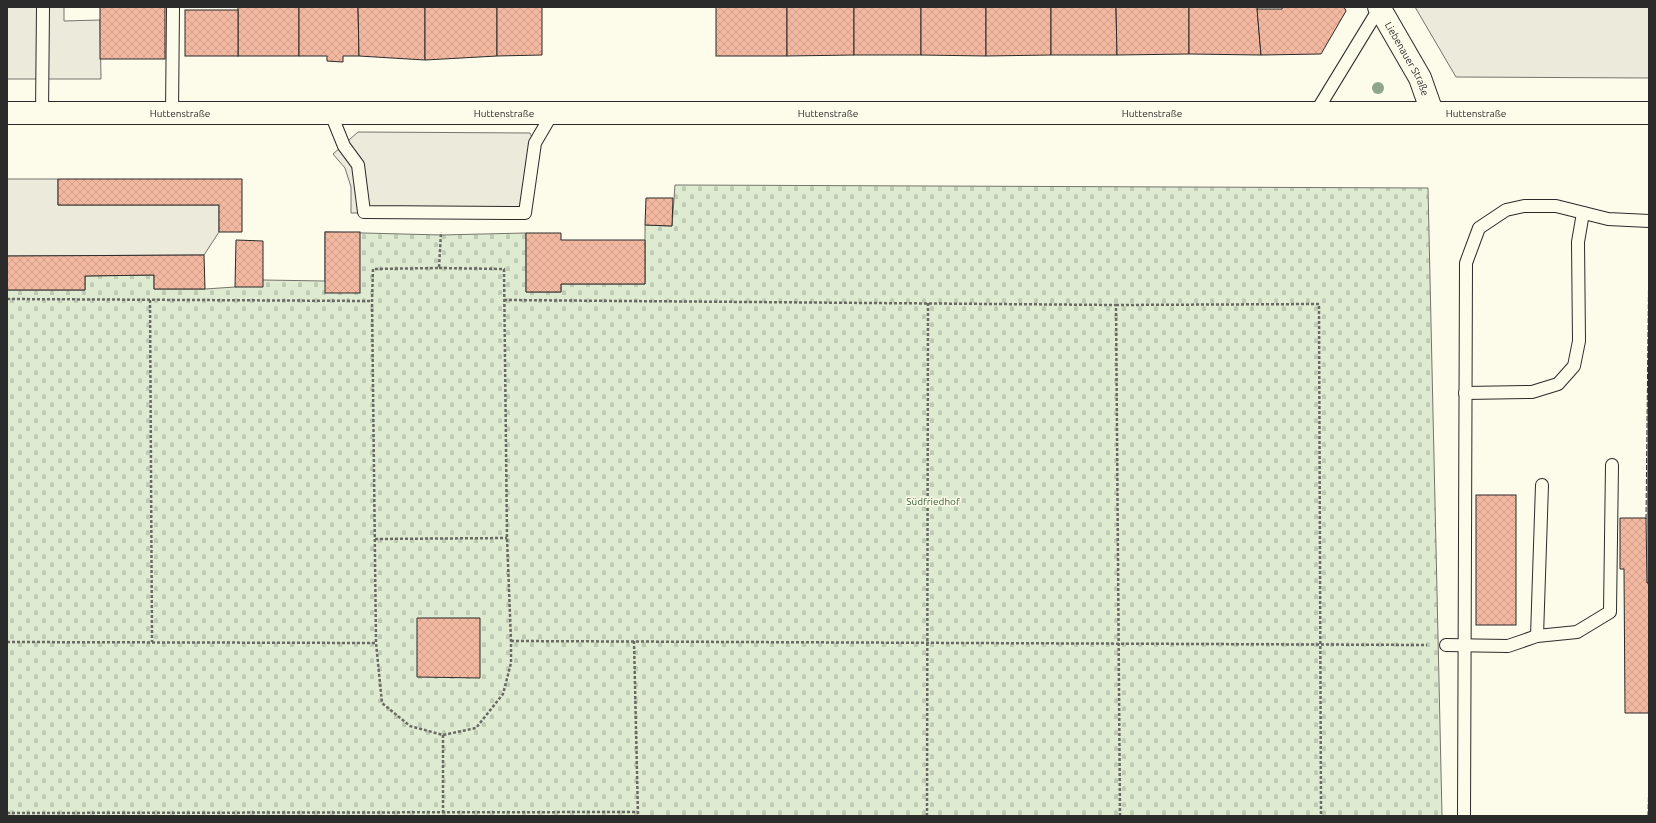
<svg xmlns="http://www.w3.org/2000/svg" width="1656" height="823" viewBox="0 0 1656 823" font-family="Ubuntu,sans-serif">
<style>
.cemetery{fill:url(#cemetery-stones);stroke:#74746e}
.green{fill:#deebd1;stroke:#74746e}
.parking{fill:#eceadb;stroke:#74746e}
.building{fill:url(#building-cross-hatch);stroke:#2b2b2b}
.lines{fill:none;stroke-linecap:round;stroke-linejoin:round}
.lane-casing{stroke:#2b2b2b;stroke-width:14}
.secondary-casing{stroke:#2b2b2b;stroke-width:24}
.path{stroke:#6a6964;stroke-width:2.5;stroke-dasharray:3 2;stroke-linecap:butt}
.lane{stroke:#fdfbea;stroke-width:12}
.secondary{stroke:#fdfbea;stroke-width:22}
.fence{stroke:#2b2b2b;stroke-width:1;stroke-dasharray:5 2;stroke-linecap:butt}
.tree{fill:#8ea78a}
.labels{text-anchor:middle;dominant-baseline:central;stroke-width:3;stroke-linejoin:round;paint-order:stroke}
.street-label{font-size:10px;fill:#2b2b2b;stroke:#fdfbea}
.park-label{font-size:10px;fill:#34623c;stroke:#fdfbea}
</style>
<defs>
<pattern id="cemetery-stones" width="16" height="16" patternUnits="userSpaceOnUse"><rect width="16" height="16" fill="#deebd1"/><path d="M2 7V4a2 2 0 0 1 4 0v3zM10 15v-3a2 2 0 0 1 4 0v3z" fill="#bfcab4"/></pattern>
<pattern id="building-cross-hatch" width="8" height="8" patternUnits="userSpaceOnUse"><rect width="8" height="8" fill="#f2b8a0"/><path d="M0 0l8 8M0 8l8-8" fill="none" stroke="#d09e8a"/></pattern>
</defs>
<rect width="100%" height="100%" fill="#fdfbea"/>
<path class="cemetery" d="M675 185 1428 188 1442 816H7V290H85V276L154 275V289H205L235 287 263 280 325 281V232L441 235 526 233V292H561V284H645V225L672 226Z"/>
<path class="green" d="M1649 240V583H1647Z"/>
<g class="parking">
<path d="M7 7H64V21L100 20 101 79H7Z"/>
<path d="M1415 7H1649V78L1456 77Z"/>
<path d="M358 132 530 133 535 143 525 213H351V187L345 168 333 154Z"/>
<path d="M7 179H58V205H219V232L204 255 7 256Z"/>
</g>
<g class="building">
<rect x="100" y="7" width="65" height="52"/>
<rect x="238" y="7" width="61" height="49"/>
<path d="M299 7H358L359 56H343V62L327 61V56H299Z"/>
<path d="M358 7H425V60L359 56Z"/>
<path d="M425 7H497V56L425 60Z"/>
<path d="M497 7H542V55L497 56Z"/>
<rect x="716" y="7" width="71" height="49"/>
<path d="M787 7H854V55L787 56Z"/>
<rect x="854" y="7" width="67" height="48"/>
<path d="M921 7H986V56L921 55Z"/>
<path d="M986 7H1051V55L986 56Z"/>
<path d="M1051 7H1116L1117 55H1051Z"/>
<path d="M1116 7H1189V54L1117 55Z"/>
<path d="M1189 7H1257L1261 55 1189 54Z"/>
<path d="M1283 7H1344L1346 11 1321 54 1261 55 1257 9H1282Z"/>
<rect x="185" y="10" width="53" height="46"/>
<path d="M58 179H242V232H219V205H58Z"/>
<path d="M646 198H673L672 226 645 225Z"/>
<rect x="325" y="232" width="35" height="61"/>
<path d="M526 233H561V240H645V284H561V292H526Z"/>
<path d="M236 240 263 241V287H235Z"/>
<path d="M204 255 205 289H154V275L85 276V290H7V256Z"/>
<rect x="1476" y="495" width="40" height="130"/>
<path d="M1620 518H1646L1647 583H1649V713H1625L1624 569H1620Z"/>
<path d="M417 618H480V678L417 677Z"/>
</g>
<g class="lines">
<defs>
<g id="lane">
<path d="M1316 112 1380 7"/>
<path d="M42 113 43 7"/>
<path d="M172 113 173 7"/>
<path d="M331 114 344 146 358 165 364 212 525 213 535 143 552 114"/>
<path d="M1465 393 1532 392 1558 384 1574 366 1579 341 1578 242 1583 213"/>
<path d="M1537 636 1542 485"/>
<path d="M1446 645 1508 646 1537 636 1577 632 1610 612 1612 465"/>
<path d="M1464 816 1466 263 1479 228 1506 210 1524 206H1556L1608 219 1649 221"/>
</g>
<g id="secondary">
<path id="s1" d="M1379 7 1420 78 1432 112"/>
<path id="s2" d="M7 113H1649"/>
</g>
</defs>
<use href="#lane" class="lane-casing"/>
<use href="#secondary" class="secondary-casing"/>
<g class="path">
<path d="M439 268 504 269 507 538 511 641V663L503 694 476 728 443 735 410 726 382 703 376 643 372 301 373 269 439 268 441 232"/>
<path d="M7 299 372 301"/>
<path d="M150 300 152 642"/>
<path d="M504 300 1116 305 1120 816"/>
<path d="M1116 305 1319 304 1321 816"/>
<path d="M375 539 507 538"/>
<path d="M511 641 1427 645"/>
<path d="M634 641 638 816"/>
<path d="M7 642 376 643"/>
<path d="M443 735V816"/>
<path d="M7 813 637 812"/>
<path d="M927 816 928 303"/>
</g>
<use href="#lane" class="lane"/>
<use href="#secondary" class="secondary"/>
<g class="fence">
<path d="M1646 519 1649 240"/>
<path d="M1648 816 1649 771"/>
</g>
</g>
<circle class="tree" cx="1378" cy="88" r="6"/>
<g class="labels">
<g class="street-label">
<text stroke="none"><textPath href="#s1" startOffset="59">Liebenauer Straße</textPath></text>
<text stroke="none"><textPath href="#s2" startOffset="821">Huttenstraße</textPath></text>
<text stroke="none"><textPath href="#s2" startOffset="1145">Huttenstraße</textPath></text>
<text stroke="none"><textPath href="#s2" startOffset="1469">Huttenstraße</textPath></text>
<text stroke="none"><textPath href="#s2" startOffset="173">Huttenstraße</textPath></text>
<text stroke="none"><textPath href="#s2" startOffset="497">Huttenstraße</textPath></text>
</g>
<g class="park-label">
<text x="933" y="501">Südfriedhof</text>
</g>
</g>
<rect width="1656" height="823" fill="none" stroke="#2b2b2b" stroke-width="16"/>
</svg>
